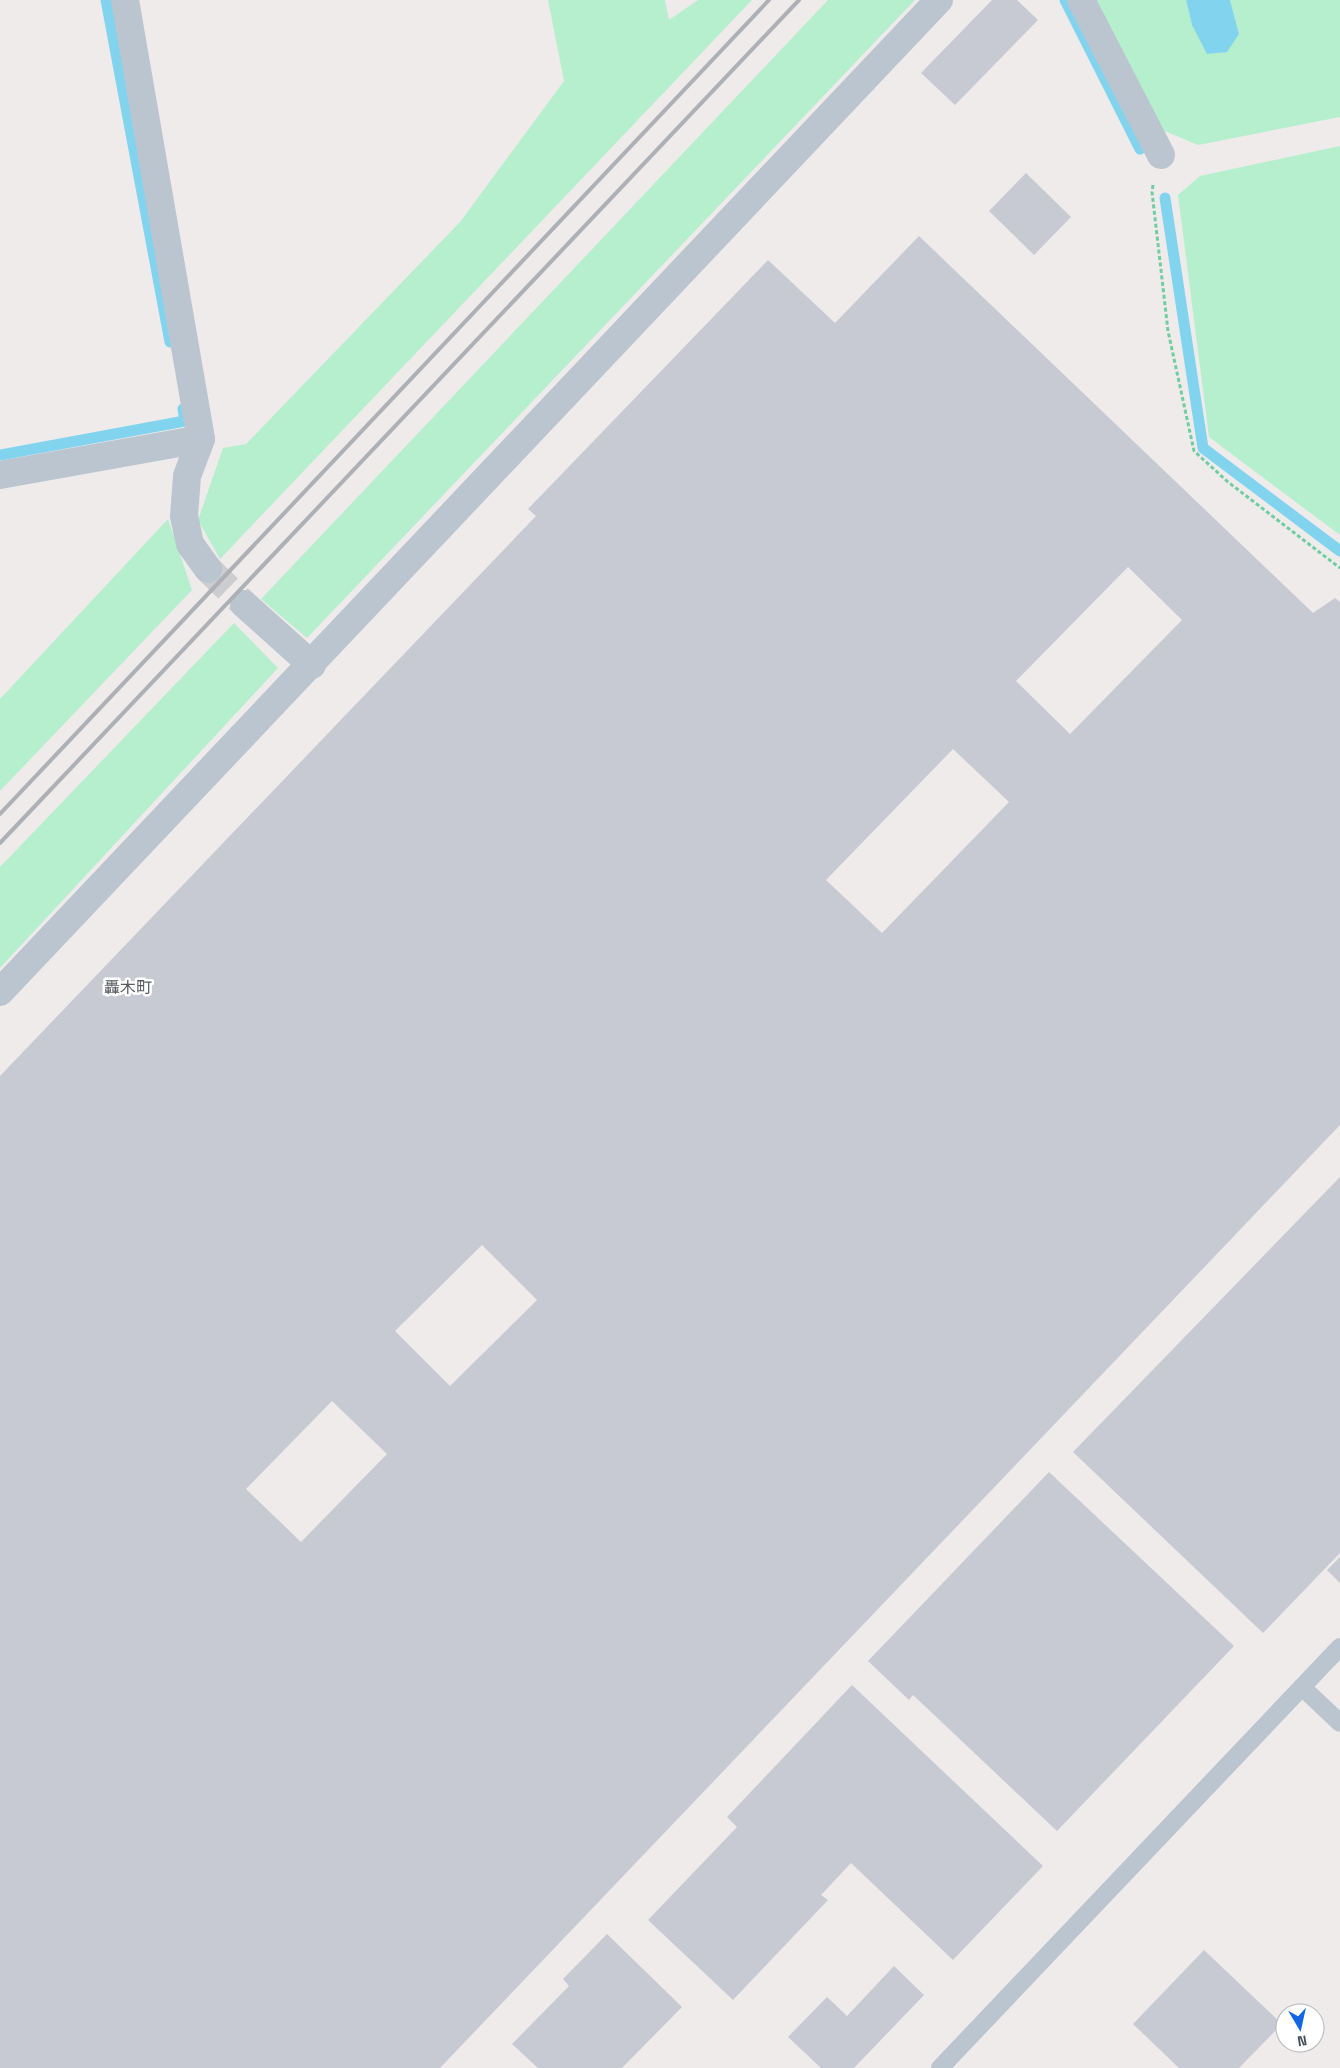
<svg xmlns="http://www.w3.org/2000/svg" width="1340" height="2068" viewBox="0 0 1340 2068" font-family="'Space Grotesk','Noto Sans JP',sans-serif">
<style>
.green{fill:#b6efce}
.water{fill:#82d4ee}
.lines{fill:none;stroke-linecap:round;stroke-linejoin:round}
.stream{stroke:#82d4ee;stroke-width:11}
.building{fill:#c7cad2;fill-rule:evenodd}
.street-tunnel{stroke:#cdccce;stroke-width:28;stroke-dasharray:28 14;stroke-linecap:butt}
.path{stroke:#6ecea2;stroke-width:3;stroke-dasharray:4 2.5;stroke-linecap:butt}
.lane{stroke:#bbc5cf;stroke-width:18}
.street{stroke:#bbc5cf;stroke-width:28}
.rail{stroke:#adb0b6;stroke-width:4}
.labels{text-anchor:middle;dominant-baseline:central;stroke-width:5;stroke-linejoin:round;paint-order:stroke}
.quarter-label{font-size:16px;fill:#585c61;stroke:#fff}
</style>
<rect width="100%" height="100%" fill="#efebeb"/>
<g class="green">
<path d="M548 0H665L669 20 698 0H752L220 559 198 520 223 448 246 444 460 222 564 81Z"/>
<path d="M828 0H915L307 638 261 599Z"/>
<path d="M1093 0H1186L1192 25 1239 34 1230 0H1340V117L1198 145 1160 129Z"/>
<path d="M1340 146V535L1209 437 1178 195 1200 176Z"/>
<path d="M168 519 192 590 0 791V699Z"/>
<path d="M234 623 278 668 0 968V867Z"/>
</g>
<path class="water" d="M1186 0H1230L1239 34 1227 52 1207 54 1192 25Z"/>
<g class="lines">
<g class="stream">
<path d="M106 0 170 342"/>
<path d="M1065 0 1140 149"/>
<path d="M1165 198 1203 448 1340 551"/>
<path d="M0 455 185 421 183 409"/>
</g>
</g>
<g class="building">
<path d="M992 0H1017L1038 20 955 105 921 73Z"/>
<path d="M1026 173 1071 217 1034 255 989 211Z"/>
<path d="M919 236 1313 613 1335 598 1340 602V1125L440 2068H0V1076L536 516 528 509 768 260 835 323ZM1128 567 1182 620 1070 734 1016 681ZM953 749 1009 802 882 933 826 880ZM482 1245 537 1300 450 1386 395 1331ZM332 1401 387 1454 301 1542 246 1489Z"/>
<path d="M1340 1177V1553L1263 1633 1073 1452Z"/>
<path d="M1049 1472 1234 1646 1057 1831 913 1695 909 1700 868 1661Z"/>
<path d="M1340 1557V1583L1327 1570Z"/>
<path d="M852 1685 1043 1866 953 1960 851 1863 821 1895 828 1900 733 2000 648 1920 737 1827 727 1817Z"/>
<path d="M607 1934 682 2007 622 2068H538L512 2044 569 1986 563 1979Z"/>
<path d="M1204 1950 1282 2024 1239 2068H1179L1133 2024Z"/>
<path d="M894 1966 924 1995 854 2068H821L788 2037 827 1997 847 2016Z"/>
</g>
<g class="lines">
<path class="street-tunnel" d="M208 569 244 604"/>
<path class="path" d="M1153 185 1152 192 1168 331 1194 451 1228 482 1340 568"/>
<g class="lane">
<path d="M1302 1687 1340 1723"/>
<path d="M940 2068 1340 1647"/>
</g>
<g class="street">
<path d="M125 0 201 439 187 476 184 516 190 544 208 569"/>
<path d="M1081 0 1161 155"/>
<path d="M0 475 201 439"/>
<path d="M244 604 312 665"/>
<path d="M0 992 939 0"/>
</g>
<g class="rail">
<path d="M0 814 769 0"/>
<path d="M0 843 799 0"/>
</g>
</g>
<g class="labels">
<g class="quarter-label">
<text x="128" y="987">轟木町</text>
</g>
</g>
<g transform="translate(1300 2028) rotate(171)"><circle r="24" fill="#ffffff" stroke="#b4b8bd"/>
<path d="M0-4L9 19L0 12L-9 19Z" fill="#1366e1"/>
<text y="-8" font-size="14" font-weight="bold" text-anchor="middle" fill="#434e59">N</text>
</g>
</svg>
